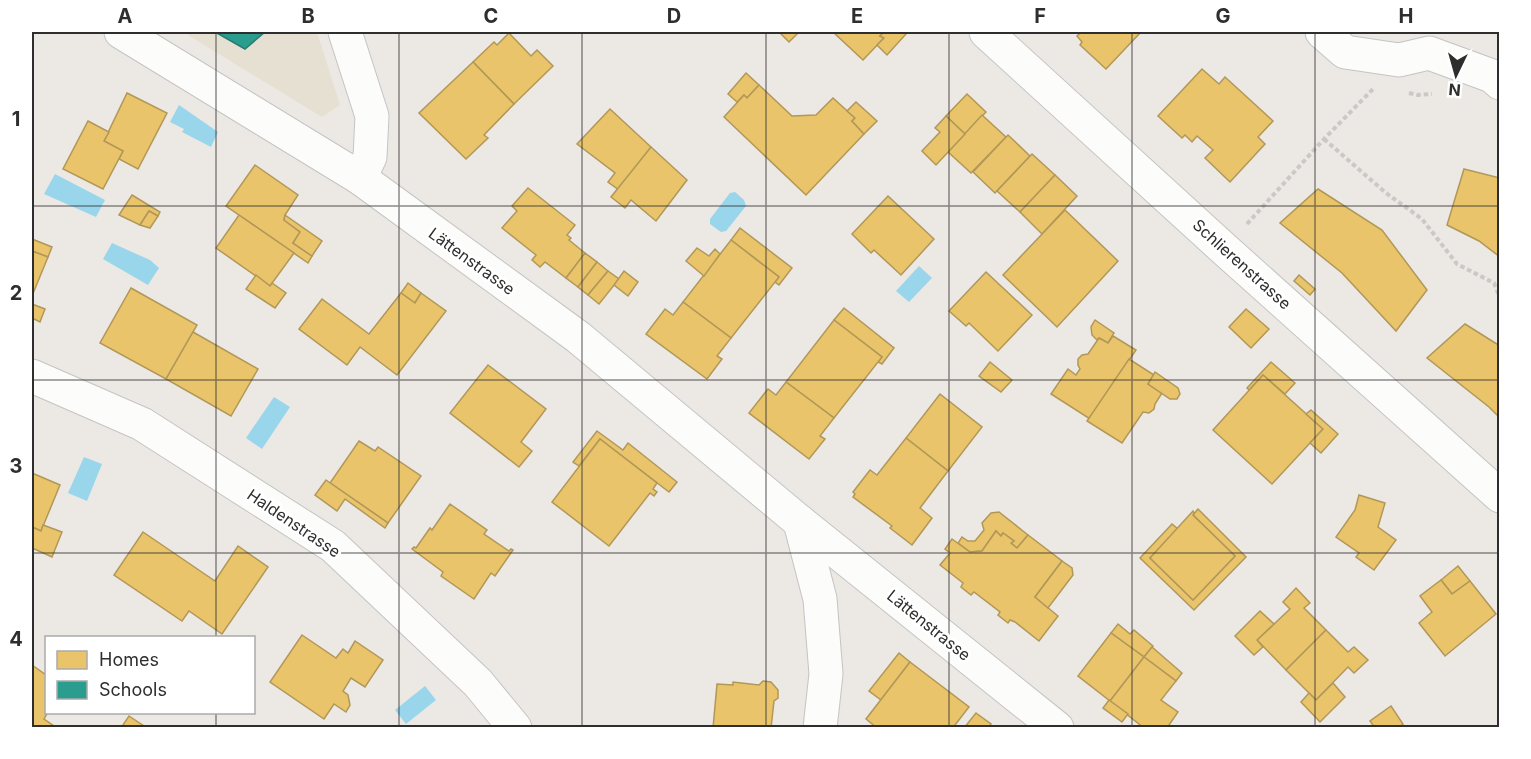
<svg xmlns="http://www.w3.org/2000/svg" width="1531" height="759" viewBox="0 0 1531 759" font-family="Inter,sans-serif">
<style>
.education{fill:#e6e0d3}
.water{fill:#99d6ec}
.homes{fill:#e9c46a;stroke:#b19758;stroke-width:1.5}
.schools{fill:#2a9d8f;stroke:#2b7c72;stroke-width:1.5}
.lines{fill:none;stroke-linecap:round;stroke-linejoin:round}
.minor-casing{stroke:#c5c4c5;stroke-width:35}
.path{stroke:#c9c9c8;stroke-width:4;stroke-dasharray:4.5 3;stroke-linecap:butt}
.minor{stroke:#fcfcfb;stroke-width:33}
.grid{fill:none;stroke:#2e2e2e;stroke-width:1.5;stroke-opacity:0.55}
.labels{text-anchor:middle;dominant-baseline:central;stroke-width:6;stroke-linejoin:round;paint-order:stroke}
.street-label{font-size:16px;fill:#2e2e2e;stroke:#fff}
.neatline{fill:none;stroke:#2e2e2e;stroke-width:2}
.grid-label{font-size:20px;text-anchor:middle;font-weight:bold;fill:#2e2e2e}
</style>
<rect width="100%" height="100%" fill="#ece8e4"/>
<path class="education" d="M183 32H317L340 105 322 117Z"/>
<g class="water">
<path d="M179 105 218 132 211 147 182 132 184 129 170 122Z"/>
<path d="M55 174 105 200 96 217 44 194Z"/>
<path d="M735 192 744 200 746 206 726 231 721 232 710 224V219L730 193Z"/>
<path d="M112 243 150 260 159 268 148 285 103 259Z"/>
<path d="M919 266 932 278 909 302 896 291Z"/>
<path d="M274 397 290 407 262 449 246 438Z"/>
<path d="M84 457 102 464 87 501 68 493Z"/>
<path d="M425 686 436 700 406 724 395 710Z"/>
</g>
<g class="homes">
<path d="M779 32H799L789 42Z"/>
<path d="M833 32H884L880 36 884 38 863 60Z"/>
<path d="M884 32H902L906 34 887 55 877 45 884 38 880 36Z"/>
<path d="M1081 32H1080H1141L1106 69 1080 45 1082 42 1077 36Z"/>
<path d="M509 33 531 56 537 50 553 66 514 104 473 62 494 42 497 45Z"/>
<path d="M473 62 514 104 484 135 488 138 466 159 419 113Z"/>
<path d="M1202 69 1219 84 1225 77 1273 121 1258 137 1265 144 1230 182 1205 158 1213 150 1197 136 1192 142 1185 135 1182 138 1158 116Z"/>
<path d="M746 73 759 85 747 98 744 95 737 102 728 94Z"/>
<path d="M759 85 792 116 816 115 833 98 855 118 852 121 864 134 806 195 724 117 744 95 747 98Z"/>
<path d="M127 93 167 113 138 169 119 159 123 151 104 141Z"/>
<path d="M967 94 986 112 965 134 946 116Z"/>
<path d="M856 102 877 121 864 134 852 121 855 118 847 111Z"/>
<path d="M610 109 651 147 619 190 608 182 615 173 577 144Z"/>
<path d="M982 115 1006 137 971 173 948 152Z"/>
<path d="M946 116 965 134 936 165 922 151 940 132 935 128Z"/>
<path d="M88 121 109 132 104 141 123 151 103 189 63 169Z"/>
<path d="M1008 135 1030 156 995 193 973 172Z"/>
<path d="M651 147 687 180 656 221 631 200 625 208 611 197Z"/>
<path d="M1032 154 1055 175 1020 212 997 191Z"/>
<path d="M255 165 298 195 285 215 284 220 300 232 293 243 312 256 308 263 226 206Z"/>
<path d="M1464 169 1500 178V257L1479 241 1447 225Z"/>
<path d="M1055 175 1077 196 1042 234 1020 212Z"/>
<path d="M528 188 575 225 567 235 571 238 569 240 585 253 566 278 545 262 540 267 532 260 536 255 502 228 517 211 512 206Z"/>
<path d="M1318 189 1382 230 1427 290 1396 331 1342 273 1280 223Z"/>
<path d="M132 195 160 212 158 216 149 211 140 225 119 215Z"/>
<path d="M888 196 934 239 901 275 874 250 871 253 852 234Z"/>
<path d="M1065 210 1118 261 1057 327 1003 275Z"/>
<path d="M149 211 158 216 150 228 140 225Z"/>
<path d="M239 215 294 253 270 286 216 248Z"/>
<path d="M285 215 322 241 312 256 293 243 300 232 284 220Z"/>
<path d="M740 228 792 268 779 285 775 282 779 277 731 240Z"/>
<path d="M32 239 52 247 48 257 32 251Z"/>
<path d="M731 240 779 277 731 338 683 302Z"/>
<path d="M697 248 709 256 715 249 720 254 704 276 686 261Z"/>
<path d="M32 251 48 257 32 296Z"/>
<path d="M585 253 597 262 578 287 566 278Z"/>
<path d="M597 262 608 271 588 295 578 287Z"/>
<path d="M608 271 619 279 599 304 588 295Z"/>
<path d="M624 271 638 282 628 296 614 285Z"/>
<path d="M986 272 1032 315 998 351 969 323 966 326 949 311Z"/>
<path d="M256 275 270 286 272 283 286 293 275 308 246 289Z"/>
<path d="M1299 275 1315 289 1310 295 1294 281Z"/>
<path d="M408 283 421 293 415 303 401 293Z"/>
<path d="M131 288 197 325 166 379 100 343Z"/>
<path d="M401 293 415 303 421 293 446 311 397 375 360 347 347 365 299 329 322 299 369 334Z"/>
<path d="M683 302 731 338 717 356 722 359 707 379 646 334 665 309 673 315Z"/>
<path d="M32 304 45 309 40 322 32 318Z"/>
<path d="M844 308 894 348 882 364 878 362 882 357 834 320Z"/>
<path d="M1246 309 1269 329 1251 348 1229 327Z"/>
<path d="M834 320 882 357 834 418 786 382Z"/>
<path d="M1095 320 1114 333 1108 343 1099 338 1097 340 1092 335 1091 327Z"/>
<path d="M1465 324 1500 346V418L1489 407 1427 358Z"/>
<path d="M193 332 258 369 231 416 166 379Z"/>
<path d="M1113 336 1136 350 1090 419 1051 394 1068 369 1076 375 1080 369 1078 365V359L1082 355 1088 354 1099 338 1108 343Z"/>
<path d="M1129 359 1154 375 1148 384 1162 393 1155 404 1154 409 1149 413 1143 412 1122 443 1087 421Z"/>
<path d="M990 362 1012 380 1001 392 979 376Z"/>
<path d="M1271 362 1295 383 1285 394 1263 375 1249 390 1247 388Z"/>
<path d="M488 365 546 409 521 442 532 451 519 467 450 413Z"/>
<path d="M1155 372 1178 388 1180 394 1177 399H1170L1148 384Z"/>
<path d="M1263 375 1323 429 1272 484 1213 430Z"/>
<path d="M786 382 834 418 820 436 825 439 809 459 749 413 768 389 776 395Z"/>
<path d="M940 394 982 427 948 471 906 438Z"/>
<path d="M1311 410 1338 434 1321 453 1310 443 1323 429 1306 414Z"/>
<path d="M597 431 623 450 628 443 677 482 669 492 600 439 579 466 573 462Z"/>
<path d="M906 438 948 471 920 508 932 518 912 545 890 528 892 526 853 497 855 494 853 492 870 470 877 475Z"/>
<path d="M600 439 657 483 653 489 657 492 654 496 650 493 609 546 552 502Z"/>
<path d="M359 441 375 451 378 447 421 476 388 523 330 483Z"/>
<path d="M32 473 60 485 41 531 32 527Z"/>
<path d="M326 480 388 523 385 528 345 499 337 511 315 495Z"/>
<path d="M1359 495 1385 503 1378 527 1396 540 1374 570 1356 557 1359 553 1336 537 1355 510Z"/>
<path d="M450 504 487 530 484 534 509 551 511 549 513 550 495 576 491 573 474 599 441 576 443 572 412 549 414 547 416 548 430 528 432 530Z"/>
<path d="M1198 509 1246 557 1194 610 1140 558 1172 524 1178 529 1150 558 1193 600 1235 556 1193 515Z"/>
<path d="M1193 511 1194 513 1193 515 1235 556 1193 600 1150 558Z"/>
<path d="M999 512 1028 535 1017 548 1011 543 1014 541 1003 533 1001 536 996 531 982 551 970 552 958 543 962 537 968 541H975L984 530 982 523 991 513Z"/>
<path d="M43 525 62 532 52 557 32 548V527L41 531Z"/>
<path d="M996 531 1001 536 1003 533 1014 541 1011 543 1017 548 1028 535 1062 561 1035 597 1058 616 1039 641 1015 622 1010 620 1008 623 998 615 1000 612 974 592 971 595 961 587 963 583 940 565 950 553 945 549 952 539 970 552 982 551Z"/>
<path d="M143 532 215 581 238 546 268 567 222 634 189 611 182 621 114 575Z"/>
<path d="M1062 561 1072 568 1073 575 1048 608 1035 597Z"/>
<path d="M1458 566 1470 581 1452 594 1441 580Z"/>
<path d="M1441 580 1452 594 1470 581 1496 614 1445 656 1419 623 1432 612 1420 596Z"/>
<path d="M1296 588 1310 603 1304 608 1326 630 1286 670 1257 640 1290 609 1283 602Z"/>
<path d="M1260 611 1274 624 1257 640 1263 647 1254 655 1235 636Z"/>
<path d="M1118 624 1130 634 1134 630 1153 646 1144 657 1111 633Z"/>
<path d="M1326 630 1348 652 1354 647 1368 660 1354 673 1348 667 1316 700 1286 670Z"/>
<path d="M1111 633 1144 657 1110 701 1078 676Z"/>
<path d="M302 635 336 658 343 649 348 653 355 641 383 660 365 687 351 678 343 691 348 695 350 705 346 712 334 704 324 719 270 682Z"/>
<path d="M1152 647 1182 673 1176 681 1144 657Z"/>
<path d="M899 653 910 662 881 700 869 691Z"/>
<path d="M1144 657 1176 681 1161 700 1178 712 1167 728H1144L1110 701Z"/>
<path d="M910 662 969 707 955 725 958 728H877L866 719Z"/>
<path d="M32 665 46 675V712H48L44 719 57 728H32Z"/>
<path d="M763 681 771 682 778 690V698L774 701 771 728H713L717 684 733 685V682L759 685Z"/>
<path d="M1333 683 1345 697 1320 722 1301 702 1309 693 1316 700Z"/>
<path d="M1109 700 1128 714 1122 722 1103 708Z"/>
<path d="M1391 706 1403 724 1398 728H1375L1370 721Z"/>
<path d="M976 713 991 724 988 728H964Z"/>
<path d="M129 716 147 728H121Z"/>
</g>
<path class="schools" d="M215 32H265L245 49Z"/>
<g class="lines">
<defs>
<g id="minor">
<path d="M121 32 360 178 578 337 800 522 1057 728"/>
<path d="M345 32 372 116 370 157 360 178"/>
<path d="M986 32 1223 248 1500 496"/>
<path d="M1322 32 1345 52 1399 60 1429 53 1492 76 1500 83"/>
<path d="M32 376 142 424 333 546 478 683 515 728"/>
<path d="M800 522 820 599 826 674 820 728"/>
</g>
</defs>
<use href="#minor" class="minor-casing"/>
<g class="path">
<path d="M1409 93 1418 95 1432 94"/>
<path d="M1324 139 1386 193 1422 219 1457 264 1494 283 1500 298"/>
<path d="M1247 224 1324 139 1373 89"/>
</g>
<use href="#minor" class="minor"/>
</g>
<path class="grid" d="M216 32V638M399 32V728M582 32V728M766 32V728M949 32V728M1132 32V728M1315 32V728M32 206H1500M32 380H1500M32 553H1500M216 712V728"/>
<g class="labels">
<g class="street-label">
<text transform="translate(472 261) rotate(36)">Lättenstrasse</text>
<text transform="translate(1242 264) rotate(42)">Schlierenstrasse</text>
<text transform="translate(294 523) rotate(34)">Haldenstrasse</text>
<text transform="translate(929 625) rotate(39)">Lättenstrasse</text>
</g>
</g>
<rect width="1531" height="759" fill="none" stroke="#ffffff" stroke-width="66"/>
<rect x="45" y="636" width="210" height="78" fill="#ffffff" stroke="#ababab" stroke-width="1.5"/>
<rect x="57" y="651" width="30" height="18" fill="#e9c46a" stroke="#ababab" stroke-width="1.5"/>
<text x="99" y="666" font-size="18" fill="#2e2e2e">Homes</text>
<rect x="57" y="681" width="30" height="18" fill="#2a9d8f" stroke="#ababab" stroke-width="1.5"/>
<text x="99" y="696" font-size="18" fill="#2e2e2e">Schools</text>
<g transform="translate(1456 75) rotate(185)" stroke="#ffffff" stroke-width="4.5" paint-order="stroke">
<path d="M0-4.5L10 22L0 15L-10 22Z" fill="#2e2e2e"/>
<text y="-9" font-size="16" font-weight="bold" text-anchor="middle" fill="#2e2e2e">N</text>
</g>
<rect x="33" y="33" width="1465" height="693" class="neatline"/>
<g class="grid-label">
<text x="125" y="23">A</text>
<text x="308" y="23">B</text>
<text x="491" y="23">C</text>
<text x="674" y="23">D</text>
<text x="857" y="23">E</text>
<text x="1040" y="23">F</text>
<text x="1223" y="23">G</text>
<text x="1406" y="23">H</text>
<text x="16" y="126">1</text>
<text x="16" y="300">2</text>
<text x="16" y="473">3</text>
<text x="16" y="646">4</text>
</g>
</svg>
